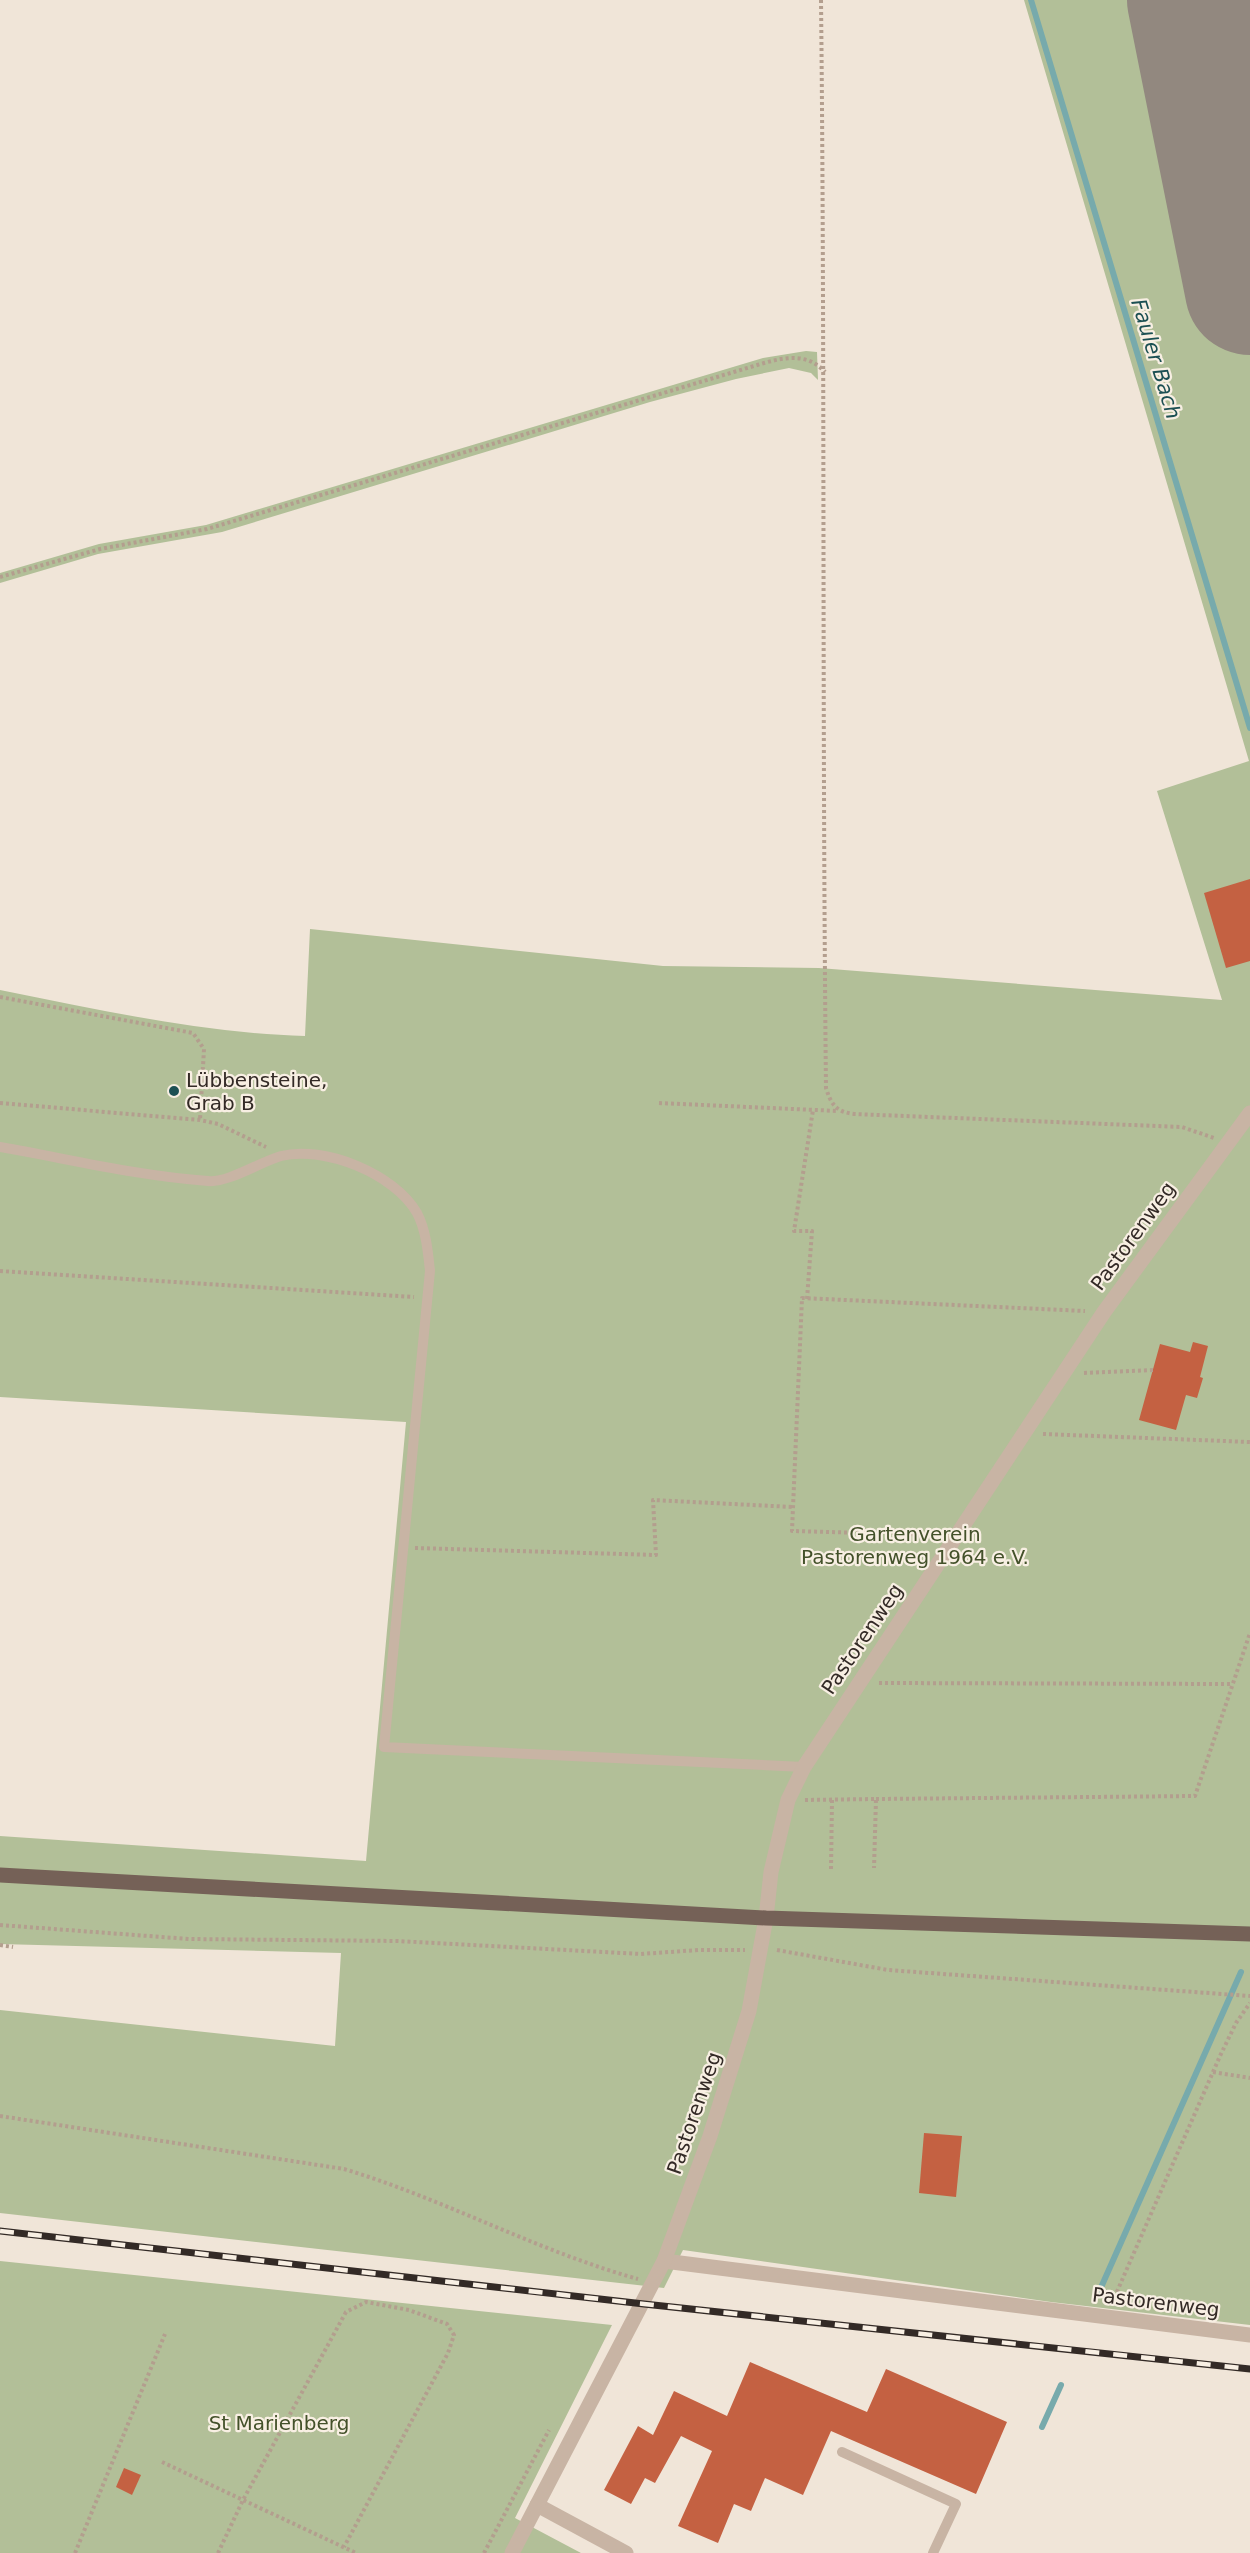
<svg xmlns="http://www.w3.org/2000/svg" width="1250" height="2553" viewBox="0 0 1250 2553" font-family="'DejaVu Sans',sans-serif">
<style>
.green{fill:#b2bf98}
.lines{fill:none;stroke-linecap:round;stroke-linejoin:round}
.stream{stroke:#77aaac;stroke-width:6}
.runway{stroke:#92887f;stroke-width:130}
.building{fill:#c46142}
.path{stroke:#b39e8e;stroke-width:4;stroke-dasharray:3 3;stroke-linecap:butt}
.lane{stroke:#c8b4a4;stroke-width:10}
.street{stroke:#c8b4a4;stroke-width:15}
.primary{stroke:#756157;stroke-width:15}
.rail-casing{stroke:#332a26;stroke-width:7}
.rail{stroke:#f8efe3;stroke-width:4.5;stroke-dasharray:14;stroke-linecap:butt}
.poi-dot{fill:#1c5053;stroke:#f8efe3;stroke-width:2}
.labels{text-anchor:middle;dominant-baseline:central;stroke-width:4.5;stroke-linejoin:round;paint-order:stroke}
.poi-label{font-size:20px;fill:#332a26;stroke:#f8efe3;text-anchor:start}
.street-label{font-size:20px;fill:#332a26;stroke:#f8efe3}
.park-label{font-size:20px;fill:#43512a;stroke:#f8efe3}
.water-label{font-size:21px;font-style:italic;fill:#1c5053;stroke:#f8efe3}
</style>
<rect width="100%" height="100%" fill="#f0e5d8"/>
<g class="green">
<path d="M1024 0H1250V2325L1051 2302 683 2250 664 2288 0 2213V2010L335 2046 341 1953 0 1944V1836L366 1861 406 1422 0 1397V990C101 1010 201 1033 305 1036L310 929 663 966 819 968 1222 1000 1157 791 1249 761Z"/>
<path d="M806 351 817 352 818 380 811 373 789 368 736 379 650 402 222 532 98 554 0 583V573L99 544 206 525 763 358Z"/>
<path d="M0 2261 612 2325 515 2518 581 2553H0Z"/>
</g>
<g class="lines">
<g class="stream">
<path d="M1031 0 1250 728"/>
<path d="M1099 2292 1241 1972"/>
<path d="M1042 2427 1061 2385"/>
</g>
<path class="runway" d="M1192 0 1250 290"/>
</g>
<g class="building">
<path d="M1250 879V961L1226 968 1204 893Z"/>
<path d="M1193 1342 1208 1346 1200 1377 1203 1378 1197 1398 1186 1395 1176 1430 1139 1420 1160 1344 1190 1352Z"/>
<path d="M924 2133 962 2136 956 2197 919 2193Z"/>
<path d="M750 2362 867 2412 886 2369 1007 2422 976 2494 831 2431 803 2495 765 2478 751 2511 734 2504 718 2543 678 2526 712 2451 681 2436 655 2483 645 2478 631 2504 604 2490 638 2426 653 2435 674 2391 727 2416Z"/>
<path d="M124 2468 141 2475 132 2495 116 2487Z"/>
</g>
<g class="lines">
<g class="path">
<path d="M821 0C825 363 822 725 826 1088 831 1104 836 1112 854 1114L1182 1127 1214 1138"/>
<path d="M0 577 100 549 207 529 764 363C786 357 808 353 825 372"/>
<path d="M0 997 193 1033 204 1049 200 1120"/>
<path d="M0 1103 200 1120 218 1124 266 1147"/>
<path d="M659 1103 838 1111"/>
<path d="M0 1271 414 1297"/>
<path d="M807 1299 812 1231H794L813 1110"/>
<path d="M1084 1373 1153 1370"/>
<path d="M1043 1434 1250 1442"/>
<path d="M937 1535 792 1531 802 1298 1085 1311"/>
<path d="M415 1548 656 1555 653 1500 793 1507"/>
<path d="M879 1683 1232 1684"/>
<path d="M876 1799 1195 1796 1250 1633"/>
<path d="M805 1800 876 1799 874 1868"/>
<path d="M831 1869 832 1800"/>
<path d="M0 1925 189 1939 397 1941 641 1954 698 1950H745"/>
<path d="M0 1945 13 1947"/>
<path d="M777 1950 888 1970 1250 1996"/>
<path d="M1213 2072 1250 2078"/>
<path d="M0 2116 344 2169C444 2199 537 2251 638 2279"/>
<path d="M1112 2303 1220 2056 1236 2023 1250 2003"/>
<path d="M162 2462 356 2553"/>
<path d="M75 2553 165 2334"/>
<path d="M218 2553 243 2500 346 2312 366 2302 409 2310 447 2324 454 2335 448 2353 344 2547"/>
<path d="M484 2553 549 2430"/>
</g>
<g class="lane">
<path d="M0 1147C69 1159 138 1176 208 1181 228 1183 260 1162 281 1156 324 1145 395 1174 417 1213 426 1230 428 1252 430 1271L384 1747 804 1767"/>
<path d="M842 2452 956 2504 933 2553"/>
</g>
<g class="street">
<path d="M664 2261 1250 2335"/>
<path d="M537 2505 626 2553"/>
<path d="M512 2553 664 2261 710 2136 749 2011 766 1918 771 1872 788 1800 804 1767 1104 1312 1250 1113"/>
</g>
<path class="primary" d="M0 1875 766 1918 1250 1934"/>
<defs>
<path id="rail" d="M0 2231 644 2304 1250 2369"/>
</defs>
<use href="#rail" class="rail-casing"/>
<use href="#rail" class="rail"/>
</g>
<circle class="poi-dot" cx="174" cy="1091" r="6"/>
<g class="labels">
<g class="poi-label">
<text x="186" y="1080">Lübbensteine,<tspan x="186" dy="23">Grab B</tspan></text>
</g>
<g class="street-label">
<text transform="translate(1133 1236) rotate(-54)">Pastorenweg</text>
<text transform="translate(862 1639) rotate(-56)">Pastorenweg</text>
<text transform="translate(694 2113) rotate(-71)">Pastorenweg</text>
<text transform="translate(1156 2302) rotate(7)">Pastorenweg</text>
</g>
<g class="park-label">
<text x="915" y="1534">Gartenverein<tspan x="915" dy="23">Pastorenweg 1964 e.V.</tspan></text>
<text x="279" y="2423">St Marienberg</text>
</g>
<g class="water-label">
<text transform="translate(1156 359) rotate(73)">Fauler Bach</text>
</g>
</g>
</svg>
